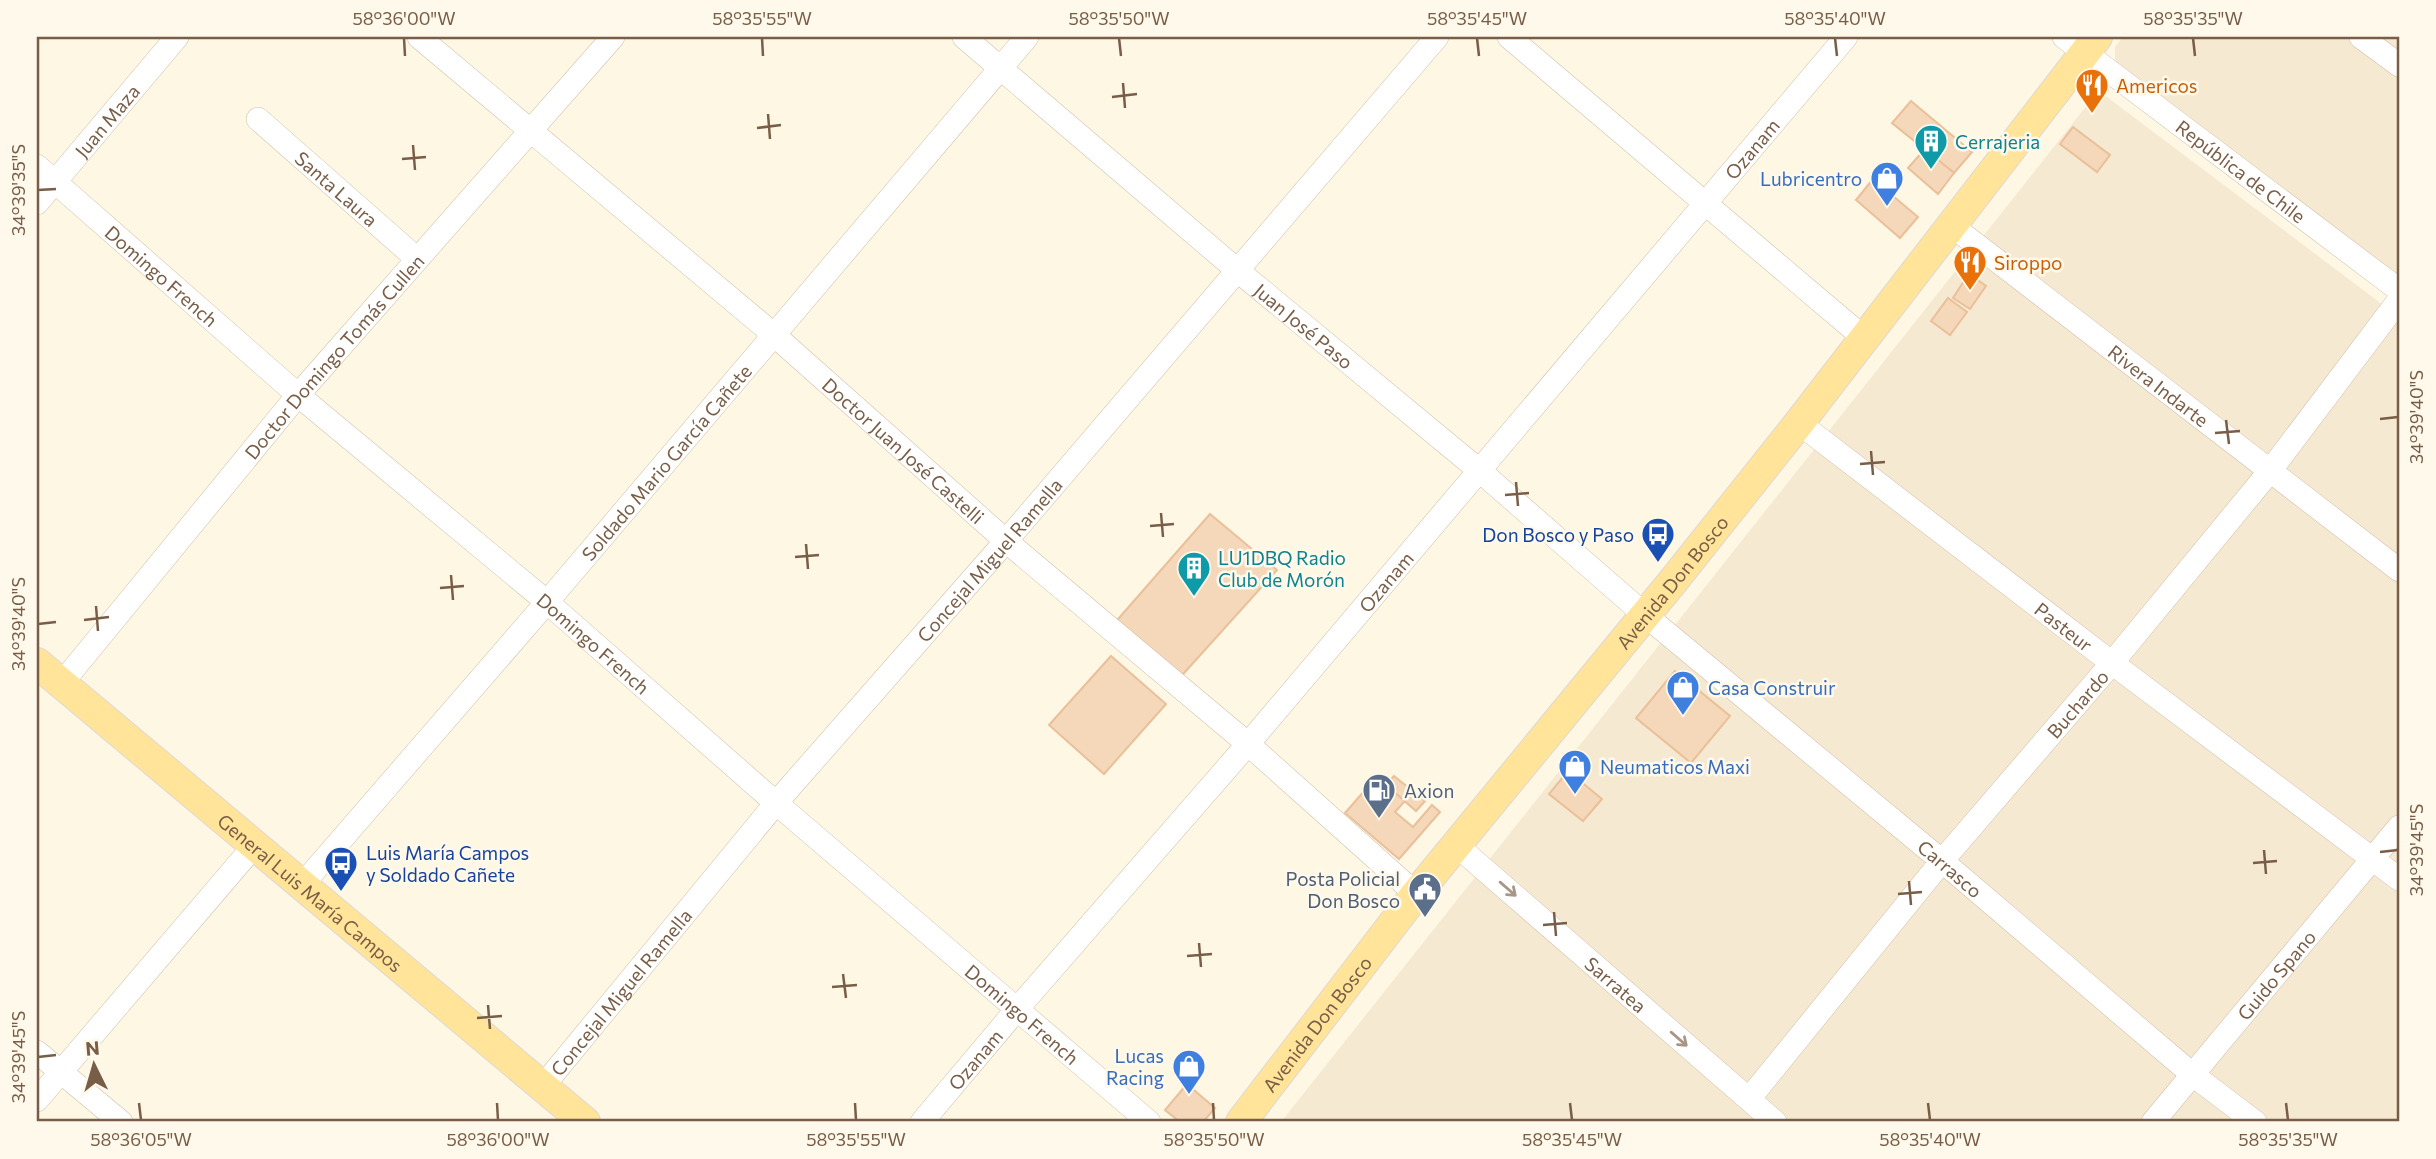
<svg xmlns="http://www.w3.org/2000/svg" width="2436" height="1159" viewBox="0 0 2436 1159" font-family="Commissioner,sans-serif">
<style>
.residential{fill:#f6e9d2}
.building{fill:#f5d8ba;stroke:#e9c099;stroke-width:2}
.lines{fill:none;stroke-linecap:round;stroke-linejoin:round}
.minor-casing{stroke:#d0bfa9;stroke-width:24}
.major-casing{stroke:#dfd8d3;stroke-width:32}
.minor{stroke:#fff;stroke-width:23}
.major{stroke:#ffe49a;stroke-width:30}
.oneway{stroke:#a89687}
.ticks{fill:none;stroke:#795e47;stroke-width:2.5}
.labels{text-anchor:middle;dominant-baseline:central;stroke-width:5;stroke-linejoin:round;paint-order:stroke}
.food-label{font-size:19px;fill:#c56008;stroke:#fff9ec;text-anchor:start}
.street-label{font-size:19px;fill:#795e47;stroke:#fff9ec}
.culture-label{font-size:19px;fill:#0d838f;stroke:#fff9ec;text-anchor:start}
.shop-label{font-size:19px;fill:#366cbe;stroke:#fff9ec;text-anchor:end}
.transit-label{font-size:19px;fill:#164399;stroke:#fff9ec;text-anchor:end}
.service-label{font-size:19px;fill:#4e5e75;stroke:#fff9ec;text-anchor:start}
.neatline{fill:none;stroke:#795e47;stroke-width:2.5}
.ticks-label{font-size:18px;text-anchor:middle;fill:#795e47}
</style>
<rect width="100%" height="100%" fill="#fef7e4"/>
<g class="residential">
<path d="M2123 37H2399V284L2115 65V47Z"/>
<path d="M2103 94 2399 317V1122H1281L2095 95Z"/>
</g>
<g class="building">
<path d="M1911 101 1972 152 1954 173 1892 123Z"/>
<path d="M2073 127 2110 155 2097 172 2060 144Z"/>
<path d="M1925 149 1954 173 1938 194 1908 168Z"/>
<path d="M1873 179 1918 217 1900 238 1856 200Z"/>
<path d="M1964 281H1979L1986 286 1970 309 1953 298Z"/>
<path d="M1948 298 1967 312 1950 335 1931 321Z"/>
<path d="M1210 514 1277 570 1176 682 1112 626Z"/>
<path d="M1111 656 1166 704 1104 774 1049 725Z"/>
<path d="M1675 671 1730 716 1691 763 1636 718Z"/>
<path d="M1568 771 1602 799 1583 821 1549 794Z"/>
<path d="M1394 776 1425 801 1416 811 1386 785Z"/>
<path d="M1366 789 1382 803 1392 791 1405 801 1395 812 1413 827 1432 805 1440 812 1399 859 1345 813Z"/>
<path d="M1187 1084 1215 1108 1203 1122H1180L1165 1110Z"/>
</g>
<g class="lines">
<defs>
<g id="minor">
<path id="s1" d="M419 37 773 334 1006 541 1248 744 1416 894"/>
<path id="s2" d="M964 37 1237 270 1480 471 1645 615 1942 861 2193 1075 2255 1122"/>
<path d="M1509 37 1864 338"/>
<path id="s3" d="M2064 37 2399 290"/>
<path d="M2361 37 2399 65"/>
<path id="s4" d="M258 119 416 258"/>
<path id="s5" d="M37 166 298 395 547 602 776 803 1149 1122"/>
<path id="s6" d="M37 203 177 37"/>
<path id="s7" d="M1952 226 2399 570"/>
<path id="s8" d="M1799 423 2112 663 2399 879"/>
<path id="s9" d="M62 683 298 395 613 37"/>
<path id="s10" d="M1456 845 1775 1122"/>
<path id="s11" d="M302 885 547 602 1027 37"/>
<path d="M37 1052 121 1122"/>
<path id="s12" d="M543 1086 776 803 1006 541 1437 37"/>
<path id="s13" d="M1749 1099 1942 861 2112 663 2270 471 2399 300"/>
<path d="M37 1100 254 846"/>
<path id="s14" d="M922 1122 1018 1008 1248 744 1846 37"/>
<path id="s15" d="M2153 1122 2399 827"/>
</g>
<g id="major">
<path id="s16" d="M37 663 585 1122"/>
<path id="s17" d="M1241 1122 1416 894 1674 580 1799 423 2097 37"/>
</g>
</defs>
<use href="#minor" class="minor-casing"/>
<use href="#major" class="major-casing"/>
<use href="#minor" class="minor"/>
<use href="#major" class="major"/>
</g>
<defs><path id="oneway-shaft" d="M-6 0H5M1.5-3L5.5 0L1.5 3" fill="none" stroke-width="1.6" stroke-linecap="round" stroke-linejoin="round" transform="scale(1.75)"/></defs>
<g class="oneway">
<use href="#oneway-shaft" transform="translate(1508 889) rotate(41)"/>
<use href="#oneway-shaft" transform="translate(1679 1039) rotate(41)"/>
</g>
<path class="ticks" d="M404 38 405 56M762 38 763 56M1119 38 1121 56M1477 38 1479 56M1835 38 1837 56M2193 38 2195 56M1123 83 1125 108M1112 97 1137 94M768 114 770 139M757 128 781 125M413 145 415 170M402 159 426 157M38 190 56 189M2380 419 2398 417M2226 420 2229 444M2215 433 2240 431M1871 451 1873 475M1860 464 1885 462M1516 482 1518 506M1505 495 1529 493M1161 513 1163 537M1150 526 1174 524M806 544 808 569M795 557 819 555M451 575 453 600M440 588 464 586M96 606 98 631M84 620 109 617M38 624 56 622M2264 850 2266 874M2380 852 2398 850M2253 863 2277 861M1909 881 1911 905M1898 894 1922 892M1554 912 1556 936M1543 925 1567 923M1199 943 1201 967M1187 956 1212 954M843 974 846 998M832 987 857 985M488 1005 490 1029M477 1018 502 1016M38 1057 56 1055M139 1103 141 1120M497 1103 498 1120M855 1103 856 1120M1213 1103 1214 1120M1570 1103 1572 1120M1928 1103 1930 1120M2286 1103 2288 1120"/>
<defs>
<symbol id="restaurant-pin" viewBox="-11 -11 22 30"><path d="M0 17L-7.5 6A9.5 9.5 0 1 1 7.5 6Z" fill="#e8710a" stroke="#fff9ec"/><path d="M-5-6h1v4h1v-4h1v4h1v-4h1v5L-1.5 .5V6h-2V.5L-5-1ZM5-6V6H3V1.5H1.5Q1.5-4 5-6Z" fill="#fff"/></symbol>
<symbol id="building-pin" viewBox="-11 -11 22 30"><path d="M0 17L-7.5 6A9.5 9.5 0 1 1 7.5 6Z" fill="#0f9aa8" stroke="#fff9ec"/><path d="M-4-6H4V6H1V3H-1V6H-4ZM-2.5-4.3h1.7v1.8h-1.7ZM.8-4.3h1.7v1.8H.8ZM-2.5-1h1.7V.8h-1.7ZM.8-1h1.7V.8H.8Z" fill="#fff"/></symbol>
<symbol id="shop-pin" viewBox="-11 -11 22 30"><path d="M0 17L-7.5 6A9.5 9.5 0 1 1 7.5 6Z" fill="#3f7fe0" stroke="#fff9ec"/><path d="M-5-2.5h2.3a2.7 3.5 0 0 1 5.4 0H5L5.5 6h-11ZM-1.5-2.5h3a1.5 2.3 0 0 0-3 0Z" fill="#fff"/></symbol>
<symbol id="bus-pin" viewBox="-11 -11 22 30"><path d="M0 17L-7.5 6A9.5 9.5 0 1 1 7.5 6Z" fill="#1a4fb4" stroke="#fff9ec"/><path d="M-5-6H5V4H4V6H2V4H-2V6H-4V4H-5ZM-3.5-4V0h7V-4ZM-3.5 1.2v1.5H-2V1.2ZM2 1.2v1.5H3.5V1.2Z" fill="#fff"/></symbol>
<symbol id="fuel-pin" viewBox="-11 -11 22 30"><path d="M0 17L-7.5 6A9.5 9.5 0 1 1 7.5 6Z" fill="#5c6f8a" stroke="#fff9ec"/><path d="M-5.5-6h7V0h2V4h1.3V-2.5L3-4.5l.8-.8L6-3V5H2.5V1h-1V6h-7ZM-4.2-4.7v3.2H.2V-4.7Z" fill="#fff"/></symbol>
<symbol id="civic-pin" viewBox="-11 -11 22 30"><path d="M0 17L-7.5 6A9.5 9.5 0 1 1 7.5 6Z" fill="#5c6f8a" stroke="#fff9ec"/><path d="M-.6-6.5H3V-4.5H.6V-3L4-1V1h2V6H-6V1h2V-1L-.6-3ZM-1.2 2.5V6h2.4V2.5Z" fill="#fff"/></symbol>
</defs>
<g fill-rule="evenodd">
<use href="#restaurant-pin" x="2073" y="66" width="38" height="52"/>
<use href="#building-pin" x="1912" y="122" width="38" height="52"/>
<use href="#shop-pin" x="1868" y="159" width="38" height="52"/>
<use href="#restaurant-pin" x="1951" y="243" width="38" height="52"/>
<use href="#bus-pin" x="1639" y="515" width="38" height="52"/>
<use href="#building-pin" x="1175" y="549" width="38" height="52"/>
<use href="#shop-pin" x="1664" y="668" width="38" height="52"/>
<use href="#shop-pin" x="1556" y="747" width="38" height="52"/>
<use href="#fuel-pin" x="1360" y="771" width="38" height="52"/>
<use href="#bus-pin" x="322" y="844" width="38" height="52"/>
<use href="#civic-pin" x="1406" y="870" width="38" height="52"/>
<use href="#shop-pin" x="1170" y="1047" width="38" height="52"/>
</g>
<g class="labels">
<g class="food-label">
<text x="2116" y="85">Americos</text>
<text x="1994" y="262">Siroppo</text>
</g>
<g class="street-label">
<text stroke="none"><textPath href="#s6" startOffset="108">Juan Maza</textPath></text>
<text stroke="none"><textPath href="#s14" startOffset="1279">Ozanam</textPath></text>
<text stroke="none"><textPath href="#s3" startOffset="222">República de Chile</textPath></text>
<text stroke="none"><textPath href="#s4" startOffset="105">Santa Laura</textPath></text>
<text stroke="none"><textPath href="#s5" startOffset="166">Domingo French</textPath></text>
<text stroke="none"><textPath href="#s2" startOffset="446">Juan José Paso</textPath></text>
<text stroke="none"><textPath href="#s9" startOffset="425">Doctor Domingo Tomás Cullen</textPath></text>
<text stroke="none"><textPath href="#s7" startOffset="261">Rivera Indarte</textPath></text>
<text stroke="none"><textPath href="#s1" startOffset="637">Doctor Juan José Castelli</textPath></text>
<text stroke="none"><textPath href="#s11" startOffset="558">Soldado Mario García Cañete</textPath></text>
<text stroke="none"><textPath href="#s12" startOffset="690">Concejal Miguel Ramella</textPath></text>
<text stroke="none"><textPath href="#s14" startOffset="712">Ozanam</textPath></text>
<text stroke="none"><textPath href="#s17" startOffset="691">Avenida Don Bosco</textPath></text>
<text stroke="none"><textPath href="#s8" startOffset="334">Pasteur</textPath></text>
<text stroke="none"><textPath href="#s5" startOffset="733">Domingo French</textPath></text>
<text stroke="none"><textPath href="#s13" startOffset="514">Buchardo</textPath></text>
<text stroke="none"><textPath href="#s2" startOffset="1290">Carrasco</textPath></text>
<text stroke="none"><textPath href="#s16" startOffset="357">General Luis María Campos</textPath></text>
<text stroke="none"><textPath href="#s15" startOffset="192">Guido Spano</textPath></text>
<text stroke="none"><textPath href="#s10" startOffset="212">Sarratea</textPath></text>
<text stroke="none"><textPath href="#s12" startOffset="122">Concejal Miguel Ramella</textPath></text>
<text stroke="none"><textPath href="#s5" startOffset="1300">Domingo French</textPath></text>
<text stroke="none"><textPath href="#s17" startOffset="124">Avenida Don Bosco</textPath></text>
<text stroke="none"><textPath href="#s14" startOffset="82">Ozanam</textPath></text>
</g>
<g class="culture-label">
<text x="1955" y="141">Cerrajeria</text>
<text x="1218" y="557">LU1DBQ Radio<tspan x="1218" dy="22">Club de Morón</tspan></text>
</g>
<g class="shop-label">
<text x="1862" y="178">Lubricentro</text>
<text x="1708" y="687" text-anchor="start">Casa Construir</text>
<text x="1600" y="766" text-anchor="start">Neumaticos Maxi</text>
<text x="1164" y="1055">Lucas<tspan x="1164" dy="22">Racing</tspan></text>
</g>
<g class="transit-label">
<text x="1634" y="534">Don Bosco y Paso</text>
<text x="366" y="852" text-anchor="start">Luis María Campos<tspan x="366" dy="22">y Soldado Cañete</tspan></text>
</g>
<g class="service-label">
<text x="1404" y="790">Axion</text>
<text x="1400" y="878" text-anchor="end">Posta Policial<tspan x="1400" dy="22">Don Bosco</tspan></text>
</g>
</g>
<rect width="2436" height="1159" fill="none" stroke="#fff9ec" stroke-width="77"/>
<g transform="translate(94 1065) rotate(355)" stroke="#fff9ec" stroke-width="5" paint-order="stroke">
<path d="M0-5L12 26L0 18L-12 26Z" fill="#795e47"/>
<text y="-10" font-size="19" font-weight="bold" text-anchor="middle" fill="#795e47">N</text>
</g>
<rect x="38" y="38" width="2360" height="1082" class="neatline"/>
<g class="ticks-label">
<text x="404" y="25">58°36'00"W</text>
<text x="762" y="25">58°35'55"W</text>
<text x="1119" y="25">58°35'50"W</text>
<text x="1477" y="25">58°35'45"W</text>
<text x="1835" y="25">58°35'40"W</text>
<text x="2193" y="25">58°35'35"W</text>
<text transform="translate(19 190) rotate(-90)" y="6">34°39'35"S</text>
<text transform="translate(2417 417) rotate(-90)" y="6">34°39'40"S</text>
<text transform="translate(19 624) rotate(-90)" y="6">34°39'40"S</text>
<text transform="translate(2417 850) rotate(-90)" y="6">34°39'45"S</text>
<text transform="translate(19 1057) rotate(-90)" y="6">34°39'45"S</text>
<text x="141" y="1146">58°36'05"W</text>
<text x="498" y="1146">58°36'00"W</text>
<text x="856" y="1146">58°35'55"W</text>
<text x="1214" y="1146">58°35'50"W</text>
<text x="1572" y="1146">58°35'45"W</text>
<text x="1930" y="1146">58°35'40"W</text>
<text x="2288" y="1146">58°35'35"W</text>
</g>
</svg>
